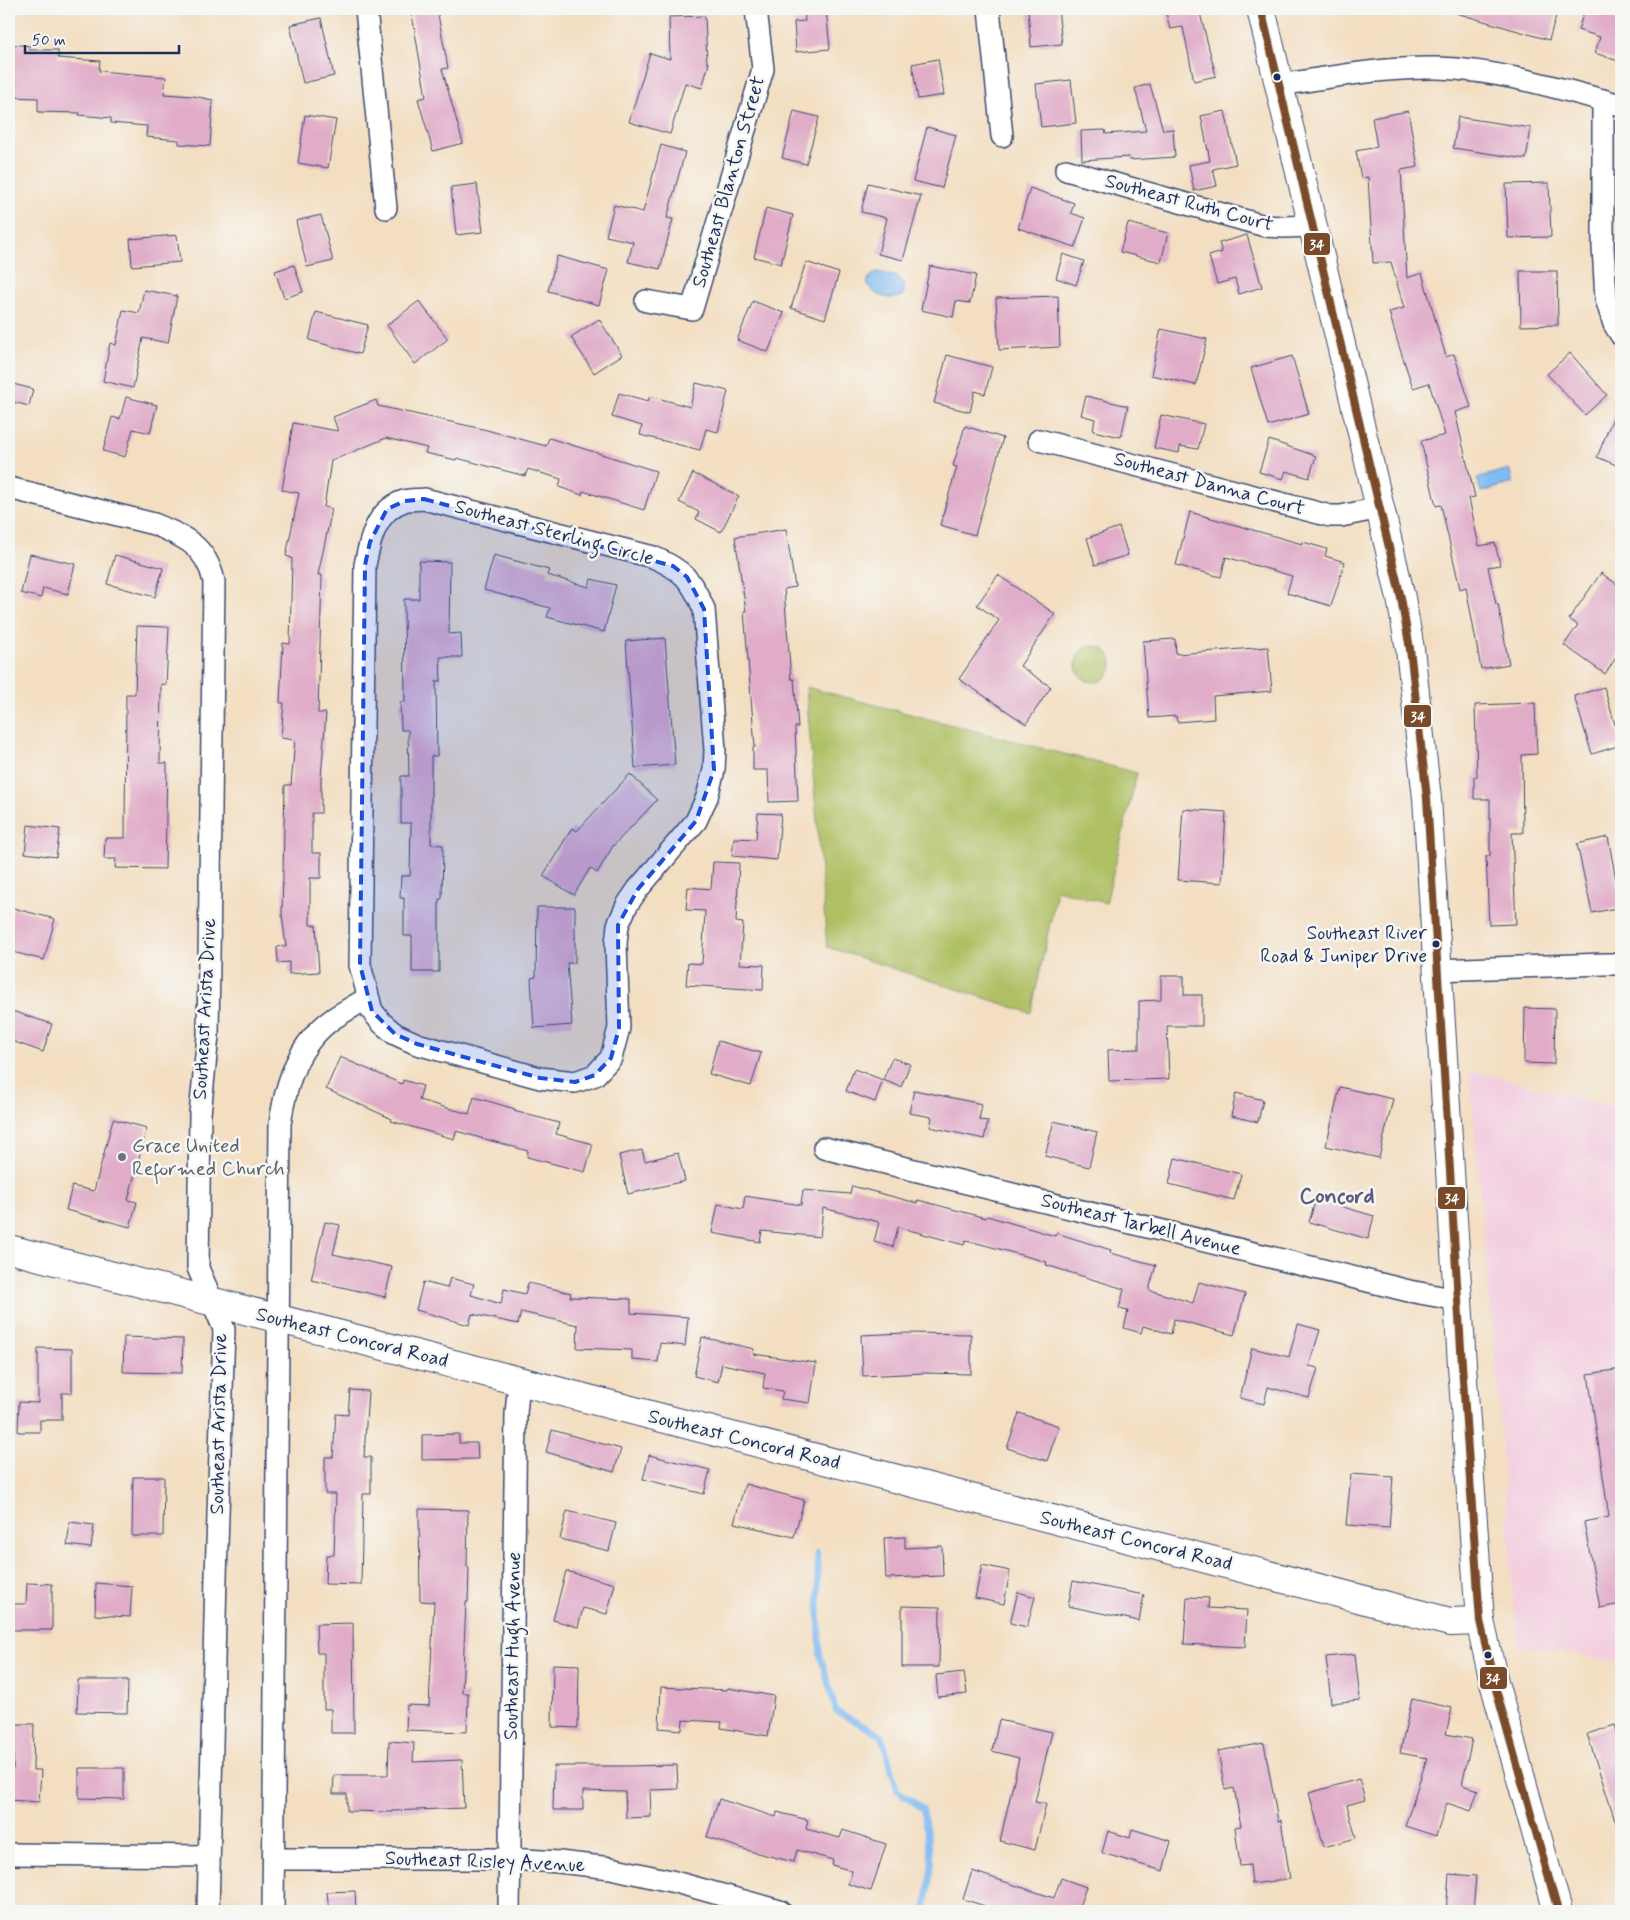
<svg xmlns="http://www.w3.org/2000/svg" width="1630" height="1920" viewBox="0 0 1630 1920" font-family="Mynerve,sans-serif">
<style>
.built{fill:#f3cfe0}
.green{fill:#aec064;stroke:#647861}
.water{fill:#81bbf3;stroke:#4e75a8}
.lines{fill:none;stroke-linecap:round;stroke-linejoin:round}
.stream{stroke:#81bbf3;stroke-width:6}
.building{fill:#e0acc8}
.minor-casing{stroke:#3b496d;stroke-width:24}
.tertiary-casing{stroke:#3b496d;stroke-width:30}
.minor{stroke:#fff;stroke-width:21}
.tertiary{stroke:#fff;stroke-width:28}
.bus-1-casing{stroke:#f6f6f2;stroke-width:11}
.bus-1{stroke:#7a4b2a;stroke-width:8}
.marked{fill:#1d4ed8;fill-opacity:0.2;stroke:#1d4ed8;stroke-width:4;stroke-dasharray:10 6;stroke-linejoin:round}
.bus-dot{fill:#1b2f5e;stroke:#f6f6f2;stroke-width:2}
.worship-dot{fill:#6b7280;stroke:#f6f6f2;stroke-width:2}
.labels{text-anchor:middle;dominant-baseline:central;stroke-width:5;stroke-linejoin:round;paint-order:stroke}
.bus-label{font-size:19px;fill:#1b2f5e;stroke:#f6f6f2;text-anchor:end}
.street-label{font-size:20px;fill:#1b2f5e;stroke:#f6f6f2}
.worship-label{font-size:20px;fill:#5b616d;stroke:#f6f6f2;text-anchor:start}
.quarter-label{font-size:22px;font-weight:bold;fill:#605b83;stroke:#f6f6f2}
.line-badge{stroke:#f6f6f2;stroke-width:2}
.badge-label{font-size:14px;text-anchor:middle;font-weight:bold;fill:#fff}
</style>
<rect width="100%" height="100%" fill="#f6f6f2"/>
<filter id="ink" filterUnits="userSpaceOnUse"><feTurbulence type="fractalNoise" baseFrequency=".02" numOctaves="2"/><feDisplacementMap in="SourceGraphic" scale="10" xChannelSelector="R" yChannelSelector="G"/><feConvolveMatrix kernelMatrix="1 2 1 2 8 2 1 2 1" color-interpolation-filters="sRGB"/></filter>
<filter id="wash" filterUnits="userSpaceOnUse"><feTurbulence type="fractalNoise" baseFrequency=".0096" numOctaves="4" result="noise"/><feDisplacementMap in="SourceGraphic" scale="20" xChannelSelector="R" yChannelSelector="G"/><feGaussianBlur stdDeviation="1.12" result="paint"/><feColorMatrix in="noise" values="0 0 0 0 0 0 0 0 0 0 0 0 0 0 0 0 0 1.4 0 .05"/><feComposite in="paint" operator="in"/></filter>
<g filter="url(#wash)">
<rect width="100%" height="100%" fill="#f3dec1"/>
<path class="built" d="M1469 1070 1621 1109V1662L1517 1645 1497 1382Z"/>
<g class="green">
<circle cx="1094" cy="664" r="18"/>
<path d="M806 687 1137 773 1106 903 1057 890 1031 1013 827 947Z"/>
</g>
<g class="water">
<path d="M877 272C890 275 912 277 902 296 889 301 872 296 867 282L870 277Z"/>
<path d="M1509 469 1513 483 1481 492 1477 478Z"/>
</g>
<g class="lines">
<path class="stream" d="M817 1553 820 1654 836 1711 882 1736 897 1790 923 1809 932 1863 925 1911"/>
</g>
<g id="blocks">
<g class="building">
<path d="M411 9H437L448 68 442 69 463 143 433 151 418 99 426 97Z"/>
<path d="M804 9H826L830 49 796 52 794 22 805 21Z"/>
<path d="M1028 9H1058L1062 44 1031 47Z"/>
<path d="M1165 9H1199L1216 76 1194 81 1183 27 1170 29Z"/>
<path d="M1457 9H1558L1549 40 1456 13Z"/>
<path d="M1585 9H1601L1621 15V52L1618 61 1595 53 1600 37 1578 30Z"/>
<path d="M705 16 707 63H709L702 88 685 83 670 134 629 122 650 53 670 59 669 17Z"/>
<path d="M321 18 334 76 303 83 290 25Z"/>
<path d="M9 44 30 46 29 50H58V58L100 61 99 71 166 77 164 94 193 96 213 100 210 146 179 144V140L146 137 147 126 111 123V118L79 115 80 113 38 112V98L9 97Z"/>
<path d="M938 59 944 95 918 99 912 64Z"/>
<path d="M1071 80 1076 123 1041 127 1036 84Z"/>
<path d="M1150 84 1163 130 1173 129 1175 157 1130 160 1129 157 1082 160 1081 131 1105 130 1106 134 1146 131 1135 88Z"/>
<path d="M794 111 819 117 806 164 782 158Z"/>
<path d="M1225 111 1236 164 1213 169 1217 186 1194 191 1189 165 1210 161 1201 116Z"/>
<path d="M1408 111 1418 167 1401 170 1407 278 1422 273 1446 357 1454 354 1471 407 1455 412 1475 497 1469 498 1479 546 1495 543 1500 565 1488 567 1496 604H1498L1509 664 1481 669 1466 587 1460 589 1441 505 1436 506 1421 441 1445 435 1429 383 1413 388 1398 343 1389 312 1404 308 1391 262 1373 263 1368 177 1361 178 1356 151 1377 147 1372 118Z"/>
<path d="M305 115 336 120 328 168 298 163Z"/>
<path d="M1458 117 1531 128 1526 159 1453 148Z"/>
<path d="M927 127 956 135 942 188 913 181Z"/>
<path d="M661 145 685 152 667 218 673 219 660 269 628 262 633 242 606 236 614 205 643 212Z"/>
<path d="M868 183 921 196 903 260 878 254 887 218 861 212Z"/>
<path d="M1549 183 1551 237 1508 238 1506 184Z"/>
<path d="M477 184 483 232 456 235 451 187Z"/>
<path d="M1030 188 1074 203 1071 213 1085 218 1075 247 1018 228Z"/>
<path d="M766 208 793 215 781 264 754 257Z"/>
<path d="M321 215 333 261 307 267 296 221Z"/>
<path d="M1128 223 1168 233 1161 262 1120 252Z"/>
<path d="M177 235 180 262 132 266 130 239Z"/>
<path d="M1247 235 1262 287 1239 294 1235 279 1217 284 1209 256 1222 252 1219 243Z"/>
<path d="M1063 254 1084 261 1076 285 1056 278Z"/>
<path d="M557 256 609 270 599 305 548 291Z"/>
<path d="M806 262 839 273 825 319 791 308Z"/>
<path d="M294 265 303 292 284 298 275 271Z"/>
<path d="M930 266 976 275 970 303 956 301 953 317 921 310Z"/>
<path d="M1520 271H1557L1558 325 1521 326Z"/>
<path d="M144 290 177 296 168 343 143 338 133 388 103 381 110 343 116 345 123 310 139 313Z"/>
<path d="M1058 296 1060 347 999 350 996 298Z"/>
<path d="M419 301 448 339 415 364 387 325Z"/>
<path d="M753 301 784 313 768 352 737 340Z"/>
<path d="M316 312 368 325 360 354 309 340Z"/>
<path d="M599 319 622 355 594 373 571 337Z"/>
<path d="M1161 329 1207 339 1196 385 1151 375Z"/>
<path d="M1570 353 1607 395 1585 415 1547 374Z"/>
<path d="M947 355 992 367 985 394 975 391 970 412 934 403Z"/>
<path d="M1292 356 1309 414 1268 426 1251 368Z"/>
<path d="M9 383 33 389 29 406 9 401Z"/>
<path d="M696 383 728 391 718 432 706 429 700 450 640 435 642 426 612 417 619 393 648 401 650 396 690 407Z"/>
<path d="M1086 396 1128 406 1121 437 1093 431 1095 419 1081 415Z"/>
<path d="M126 397 157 405 150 433 133 429 125 457 103 451 112 417 120 419Z"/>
<path d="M1621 398V467L1597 457Z"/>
<path d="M376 400 378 406 483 429 546 446 549 438 656 471 644 510 583 491 582 495 559 487 561 479 528 469 525 476 457 458 456 460 425 453 427 448 386 438 331 461 324 507 332 509 318 575H322L318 713H326L321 778V813H312V853H321V878H310V925H316L319 972 289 974V962L278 963 277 947 286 946 282 915 285 785H291L295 740 281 738 284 703H280L283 643 290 644 292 558 286 556 299 493 282 490 293 423 338 431 333 417Z"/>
<path d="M1161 415 1204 424 1198 449 1180 446 1179 453 1154 448Z"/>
<path d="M965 426 1003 438 975 535 940 525 957 467 953 466Z"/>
<path d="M1269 440 1316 456 1309 478 1286 471 1283 479 1259 472Z"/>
<path d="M693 473 739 496 721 532 696 519 699 512 679 502Z"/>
<path d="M1190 512 1302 544 1303 542 1327 549 1325 556 1345 562 1331 606 1287 593 1292 576 1226 557 1221 577 1176 565Z"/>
<path d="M1119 527 1128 555 1095 565 1087 538Z"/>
<path d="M786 529 795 587 784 589 791 679H794L798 727H795L798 801 769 802 768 770H753V747H755L744 611H746L735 537Z"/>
<path d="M30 554 75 564 68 594 43 588 41 598 21 593Z"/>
<path d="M115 555 163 568 155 597 107 584Z"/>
<path d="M494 555 549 570 547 575 589 587 591 579 616 585 604 632 547 617 550 608 484 590Z"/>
<path d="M419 561 450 562 449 634 461 633 462 657H440L441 681H436L437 756H431V844L443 845 442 899H439V972H412V936H404V898H400L401 876H410L411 823H401V776H409L408 730H401L400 702H405L404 599H419Z"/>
<path d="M1601 573 1621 587V650L1605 674 1564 645 1578 625 1569 619Z"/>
<path d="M998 575 1055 614 1020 666 1051 687 1026 724 959 679 999 620 977 605Z"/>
<path d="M137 626 169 627 166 685 161 684 160 763H167L165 869 115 868 116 859H104L105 838H125L126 694H135Z"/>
<path d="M665 638 675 765 635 768 626 641Z"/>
<path d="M1175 639 1176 654 1268 647 1272 691 1213 696 1214 719 1177 722 1176 716 1149 718 1143 641Z"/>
<path d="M1604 687 1621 745 1592 754 1574 696Z"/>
<path d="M1535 703 1537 754 1522 755 1523 833H1512L1516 924 1489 925 1486 856H1490V799H1474V777H1477L1475 705Z"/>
<path d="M630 774 657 800 613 846 597 873 590 868 574 895 543 876 572 828 577 831Z"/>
<path d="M1183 809 1226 812 1222 883 1178 880Z"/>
<path d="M758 813 781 814 777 860 732 856 734 838 756 839Z"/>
<path d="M28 825 60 829 56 857 25 853Z"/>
<path d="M1608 837 1621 907 1592 913 1577 844Z"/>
<path d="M713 862 739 863 736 922 743 923 740 964 764 965 763 990 686 985 688 963 702 964 705 911 686 910 688 887 711 889Z"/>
<path d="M537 907H575V963H567L572 1025 534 1028 531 978 536 977Z"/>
<path d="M13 908 55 919 44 960 9 951V924Z"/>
<path d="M1161 976H1184V995H1202V1026H1167L1169 1079 1109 1081 1108 1050 1139 1049V1001L1161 1000Z"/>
<path d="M1525 1008 1555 1009 1554 1064 1524 1063Z"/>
<path d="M9 1010 52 1024 43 1052 9 1040Z"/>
<path d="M718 1041 761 1053 751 1086 709 1074Z"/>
<path d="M340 1057 402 1084 403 1080 423 1086 419 1100 469 1114 474 1097 515 1109 514 1111 559 1123 556 1134 593 1144 585 1172 527 1157 528 1151 456 1131 454 1139 391 1121 392 1119 326 1089Z"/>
<path d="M892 1058 910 1064 901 1087 883 1080Z"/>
<path d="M854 1069 883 1080 875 1102 846 1091Z"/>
<path d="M1340 1087 1393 1099 1379 1158 1326 1146Z"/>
<path d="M914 1090 982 1104 979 1120 988 1121 984 1139 930 1127 932 1117 909 1113Z"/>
<path d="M1236 1093 1263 1100 1258 1122 1231 1116Z"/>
<path d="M113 1119 147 1128 128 1200 137 1202 130 1227 66 1210 72 1186 94 1191Z"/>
<path d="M1054 1121 1097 1132 1089 1167 1045 1156Z"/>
<path d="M642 1150 645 1161 678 1153 685 1181 628 1194 619 1155Z"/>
<path d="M1175 1158 1241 1174 1234 1200 1169 1184Z"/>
<path d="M852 1186 917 1203 918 1200 986 1218 987 1216 1055 1236 1056 1233 1111 1250 1110 1253 1156 1265 1149 1290 1193 1303 1199 1282 1245 1294 1234 1335 1174 1319 1171 1334 1143 1326 1141 1333 1124 1328 1128 1311 1119 1309 1124 1289 1046 1265 1047 1262 966 1240 964 1245 898 1227 893 1247 874 1242 879 1222 823 1208 820 1237 762 1231 760 1242 712 1233 718 1204 743 1209 745 1196 801 1205 803 1190 850 1194Z"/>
<path d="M1316 1199 1374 1216 1368 1239 1309 1222Z"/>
<path d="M325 1222 340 1225 333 1254 392 1267 385 1297 311 1280Z"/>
<path d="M450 1278 474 1284 471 1295 501 1304 504 1289 525 1294 528 1283 571 1293 570 1297 631 1299V1313L688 1317 685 1346 660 1343 658 1362 632 1360V1350L577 1348 578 1325 521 1312 518 1324 472 1314 469 1325 416 1310 423 1282 447 1288Z"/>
<path d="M1298 1324 1320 1330 1309 1366 1318 1368 1309 1398 1268 1387 1264 1404 1240 1398 1252 1348 1289 1357Z"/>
<path d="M907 1333 971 1334V1374L923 1373 863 1376 861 1335Z"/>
<path d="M124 1337 183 1339 182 1373 123 1372Z"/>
<path d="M702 1337 754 1349 753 1354 816 1363 810 1403 781 1399 783 1391 763 1388 765 1373 722 1364 718 1382 694 1376Z"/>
<path d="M38 1348 72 1349V1393H62V1420H40V1432H18L19 1402 38 1403Z"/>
<path d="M1621 1369V1604L1600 1608 1584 1522 1609 1517 1588 1374Z"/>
<path d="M350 1390 368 1391 364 1457H371V1494H363L361 1585 325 1584 326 1555H334L336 1494H325V1457H333L336 1414 348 1415Z"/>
<path d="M1019 1413 1059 1426 1047 1461 1007 1448Z"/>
<path d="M552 1430 621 1449 614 1472 546 1452Z"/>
<path d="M459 1434V1443H477L478 1459 422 1460V1435Z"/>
<path d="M649 1455 710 1470 704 1494 643 1479Z"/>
<path d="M1351 1474 1393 1477 1389 1528 1346 1525Z"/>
<path d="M133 1477H164L163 1536H132Z"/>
<path d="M745 1484 804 1500 794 1537 734 1523Z"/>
<path d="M419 1509 468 1510 467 1567H469L468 1602H466L462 1693H468L467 1732 406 1730 407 1705 429 1706 434 1602 420 1601Z"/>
<path d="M567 1511 616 1523 609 1551 560 1539Z"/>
<path d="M70 1522 94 1525 91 1548 67 1545Z"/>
<path d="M905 1537V1548L942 1546 943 1576 886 1578 884 1538Z"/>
<path d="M982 1565 1010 1571 1004 1604 975 1598Z"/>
<path d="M566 1571 615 1584 607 1614 583 1608 578 1627 553 1620Z"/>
<path d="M1073 1581 1144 1595 1139 1621 1068 1606Z"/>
<path d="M27 1583 52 1584V1630H9V1604H26Z"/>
<path d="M96 1583 132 1586 130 1617 95 1615Z"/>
<path d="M1018 1592 1035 1597 1027 1627 1010 1623Z"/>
<path d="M1187 1597 1209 1598 1208 1608 1247 1610 1245 1647 1184 1644Z"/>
<path d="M902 1606 940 1607 939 1667H902Z"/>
<path d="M353 1623 354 1733H331V1709H324V1653H317L316 1624Z"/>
<path d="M1355 1654 1360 1700 1331 1703 1326 1657Z"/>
<path d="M553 1664 579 1665 578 1728 552 1727Z"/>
<path d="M964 1672 967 1694 938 1697 936 1675Z"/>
<path d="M78 1680H128L127 1713 77 1712Z"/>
<path d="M661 1687 727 1690 728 1688 774 1696 768 1736 721 1728 722 1722 683 1720 682 1730 659 1728Z"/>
<path d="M1412 1699 1452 1708 1446 1734 1472 1739 1462 1785 1478 1790 1471 1811 1447 1803 1436 1836 1405 1826 1427 1758 1400 1753Z"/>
<path d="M999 1720 1052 1732 1035 1802 1046 1804 1035 1850 1000 1841 1019 1758 992 1751Z"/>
<path d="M14 1724H34L33 1770H41L39 1802 9 1800V1768L13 1769Z"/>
<path d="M1615 1725 1621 1745V1828L1618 1829 1587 1734Z"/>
<path d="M389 1741 414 1743 413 1762 462 1760 464 1808 392 1811V1812L347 1811V1794H333L334 1775H388Z"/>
<path d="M1264 1743 1278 1821 1281 1820 1290 1879 1252 1884 1250 1865 1240 1866 1235 1827 1241 1826 1234 1788 1225 1790 1218 1751Z"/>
<path d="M677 1765 678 1789 650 1790 651 1817 626 1818 625 1792 583 1791V1810H553L554 1766H626Z"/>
<path d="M79 1768H124V1799L79 1798Z"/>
<path d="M1359 1779 1365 1800 1347 1805 1356 1838 1324 1847 1309 1793Z"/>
<path d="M719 1799 776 1817 777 1812 808 1820 806 1829 840 1838 843 1830 886 1844 871 1891 848 1884 852 1871 832 1865 833 1860 797 1850 794 1862 753 1852 707 1837Z"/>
<path d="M1132 1829 1171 1841 1163 1871 1102 1853 1108 1831 1130 1838Z"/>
<path d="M972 1871 1054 1898 1061 1878 1086 1887 1079 1907 1085 1911H987L988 1907 963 1899Z"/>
<path d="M1449 1874 1476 1876 1473 1911H1446Z"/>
<path d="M355 1891 356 1911H329L327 1892Z"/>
</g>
</g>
</g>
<g filter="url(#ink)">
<use href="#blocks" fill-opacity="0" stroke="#3b496d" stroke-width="1"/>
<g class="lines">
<defs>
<g id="minor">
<path d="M366 9 386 208"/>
<path d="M989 9 1002 136"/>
<path d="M1279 85C1332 77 1384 67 1438 68 1500 70 1561 89 1621 105"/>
<path d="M1603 100V247L1606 299 1614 324 1621 335"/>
<path d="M1066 170 1265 226 1283 227 1313 226"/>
<path d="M646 301 692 309 763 69 756 9"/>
<path d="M1039 440 1330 516H1341L1380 508"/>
<path d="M9 488 154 524C185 537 206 546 214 581L208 1036 200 1114 198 1268 224 1329 216 1577 208 1911"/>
<path d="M424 499 653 557C683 570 691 579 704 609L715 750 714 770 707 797 696 821 638 889 627 905 618 925 616 944 619 1028 611 1058 595 1075 575 1082 540 1078 417 1044 395 1034 382 1023 372 1011 360 965 365 565C370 540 376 510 404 501 410 499 418 500 424 499Z"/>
<path d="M1437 970 1605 964H1621"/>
<path d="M824 1148 1409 1291 1458 1300"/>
<path d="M9 1854 209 1856"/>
<path d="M274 1859H509L559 1862 611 1868 675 1882 780 1911"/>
<path d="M273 1911 280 1124C286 1082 298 1043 334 1018 345 1011 356 1005 367 998"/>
<path d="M509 1911 516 1414 519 1381"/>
</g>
<g id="tertiary">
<path d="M1261 9 1380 508 1401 598 1410 649 1427 798 1462 1365 1480 1621 1495 1686 1558 1911"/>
<path d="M9 1249 1450 1622 1480 1621"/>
</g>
</defs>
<use href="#minor" class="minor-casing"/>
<use href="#tertiary" class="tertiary-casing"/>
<use href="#minor" class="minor"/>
<use href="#tertiary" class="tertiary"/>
<defs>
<path id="bus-1" d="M1261 9 1401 598 1410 649 1427 798 1462 1365 1480 1621 1495 1686 1558 1911"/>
</defs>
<use href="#bus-1" class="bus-1-casing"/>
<use href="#bus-1" class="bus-1"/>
</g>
</g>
<path class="marked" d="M424 499 673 566 687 577 704 609 714 770 696 821 638 889 618 925 619 1028 611 1058 595 1075 575 1082 540 1078 417 1044 395 1034 372 1011 360 965 365 565 370 542 387 509 405 501Z"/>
<g class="bus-dot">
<circle cx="1277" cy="77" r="4.5"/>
<circle cx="1436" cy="944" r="4.5"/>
<circle cx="1488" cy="1655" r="4.5"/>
</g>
<circle class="worship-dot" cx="122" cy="1157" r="5"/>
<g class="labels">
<g class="bus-label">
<text x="1427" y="933">Southeast River<tspan x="1427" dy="23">Road &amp; Juniper Drive</tspan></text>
</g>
<g class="street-label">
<text transform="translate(729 182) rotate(-74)">Southeast Blanton Street</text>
<text transform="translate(1189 203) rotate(15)">Southeast Ruth Court</text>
<text transform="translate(1209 484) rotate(15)">Southeast Danna Court</text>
<text transform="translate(554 533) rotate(15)">Southeast Sterling Circle</text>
<text transform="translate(205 1009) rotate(-87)">Southeast Arista Drive</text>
<text transform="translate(1141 1225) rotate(14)">Southeast Tarbell Avenue</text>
<text transform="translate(352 1338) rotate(14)">Southeast Concord Road</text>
<text transform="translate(219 1424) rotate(-89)">Southeast Arista Drive</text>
<text transform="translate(744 1440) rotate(14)">Southeast Concord Road</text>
<text transform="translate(1136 1541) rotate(14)">Southeast Concord Road</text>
<text transform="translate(513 1646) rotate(-89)">Southeast Hugh Avenue</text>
<text transform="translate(485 1862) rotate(2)">Southeast Risley Avenue</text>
</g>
<g class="worship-label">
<text x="132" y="1146">Grace United<tspan x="132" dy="23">Reformed Church</tspan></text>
</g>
<g class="quarter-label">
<text x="1337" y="1197">Concord</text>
</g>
</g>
<g class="line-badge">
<rect x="1303" y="232" width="28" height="24" rx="5" fill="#7a4b2a"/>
<rect x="1403" y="704" width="29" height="24" rx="5" fill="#7a4b2a"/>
<rect x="1437" y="1186" width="29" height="24" rx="5" fill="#7a4b2a"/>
<rect x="1479" y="1666" width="29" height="24" rx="5" fill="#7a4b2a"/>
</g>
<g class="badge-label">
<text x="1317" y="249">34</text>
<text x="1418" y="721">34</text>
<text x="1452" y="1203">34</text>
<text x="1493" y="1683">34</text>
</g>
<rect width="1630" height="1920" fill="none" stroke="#f6f6f2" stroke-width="30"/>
<path d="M25 45v8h154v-8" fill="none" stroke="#1b2f5e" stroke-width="2.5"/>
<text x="32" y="45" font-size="15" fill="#1b2f5e" stroke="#f6f6f2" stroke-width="4" paint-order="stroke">50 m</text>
</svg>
